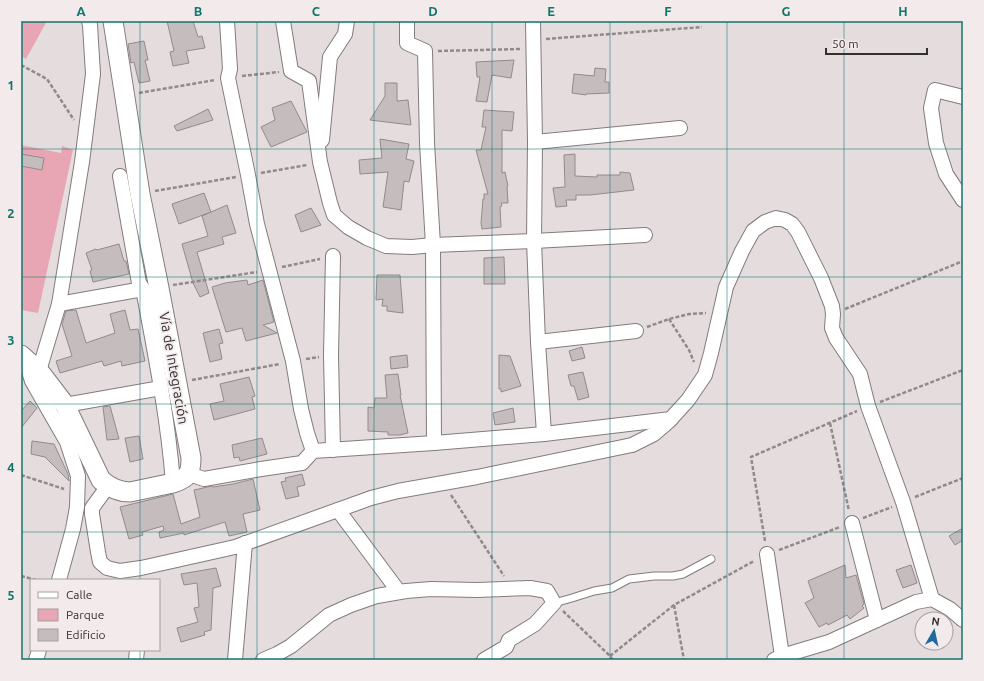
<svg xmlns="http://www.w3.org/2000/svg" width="984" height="681" viewBox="0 0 984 681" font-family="Ubuntu,sans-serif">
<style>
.green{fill:#e8a6b5}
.building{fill:#c5bcbe;stroke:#928a8c}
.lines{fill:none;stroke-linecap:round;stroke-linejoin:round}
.lane-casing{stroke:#837b7d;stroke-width:9}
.street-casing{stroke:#837b7d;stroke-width:16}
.secondary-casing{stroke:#837b7d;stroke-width:21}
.path{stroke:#908a8b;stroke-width:2.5;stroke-dasharray:4 2;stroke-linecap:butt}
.lane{stroke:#fff;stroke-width:7}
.street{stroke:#fff;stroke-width:14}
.secondary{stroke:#fff;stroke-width:19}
.grid{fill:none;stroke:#0f766e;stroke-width:1;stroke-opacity:0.55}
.labels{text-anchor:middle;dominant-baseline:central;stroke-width:3.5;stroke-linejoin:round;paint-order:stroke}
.street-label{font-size:14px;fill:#333030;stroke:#f2eaeb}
.neatline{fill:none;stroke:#0f766e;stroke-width:1.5}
.grid-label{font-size:13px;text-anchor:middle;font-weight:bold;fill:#0f766e}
</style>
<rect width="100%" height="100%" fill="#e5dcde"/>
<g class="green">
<path d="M21 21H47L26 59 21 56Z"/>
<path d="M21 145 61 153 62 146 73 150 38 313 21 310Z"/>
</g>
<g class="building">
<path d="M167 21H193L198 37 202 36 205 48 186 51 189 63 173 66 170 52 174 51Z"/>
<path d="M144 41 148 60H145L150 81 139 83 134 62 131 63 128 44Z"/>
<path d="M514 60 511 78 492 75 487 102 476 101 480 77H477L476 62Z"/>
<path d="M595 68 606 69 605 82H609V93L586 94V95L572 93 574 74 594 76Z"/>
<path d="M385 83H397V101L408 100 411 125 370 120 385 96Z"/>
<path d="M291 101 307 132 271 147 261 127 275 120 272 108Z"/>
<path d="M208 109 213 120 177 131 174 126Z"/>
<path d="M484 110 514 112 512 131 502 130V173L505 172 508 186H507L508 203H501L502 206 500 207 501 227 482 229 481 223 483 199H484V194H488L476 150H481L486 127H482Z"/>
<path d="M380 139 409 144 406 159 414 161 409 182 404 181 401 210 383 207 388 172 360 174 359 160 382 158Z"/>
<path d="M21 154 44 158 42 170 21 166Z"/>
<path d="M575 154V176L597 177V175H620V172L630 173 634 190 590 195H576V200H566L567 206 556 207 553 188 565 187 564 155Z"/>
<path d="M204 193 211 212 179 224 172 204Z"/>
<path d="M227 205 236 233 222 237 224 244 197 252 209 293 200 297 193 283 182 244 208 236 202 216Z"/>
<path d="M311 208 321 225 301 232 295 215Z"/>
<path d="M119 244 124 261H126L129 274 93 282 90 271 92 270 86 253 96 249 97 250Z"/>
<path d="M504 257 505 284H484V258Z"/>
<path d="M377 275H400L403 313 387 311V306H382L383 299 376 300Z"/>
<path d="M247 280 248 285 263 280 274 322 263 325 277 333 246 341 242 328 226 332 212 287 225 283Z"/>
<path d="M76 310 86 343 115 333 110 314 125 310 130 330 138 329 145 361 122 366 121 361 104 366 102 361 60 373 56 361 72 356 62 324 66 311Z"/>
<path d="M219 329 223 343 219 344 222 359 210 362 203 333Z"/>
<path d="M582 347 585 358 572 361 569 351Z"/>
<path d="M407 355 408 367 391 369 390 357Z"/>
<path d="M499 355 510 356 521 386 501 392V389H499Z"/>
<path d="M583 372 589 397 578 400 574 386H571L568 375Z"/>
<path d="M398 374 401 395H400L408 433 400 435H388V432L368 431V407L374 408 375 398H387L385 375Z"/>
<path d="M249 377 255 396 252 397 255 409 214 420 210 404 224 401 220 384Z"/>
<path d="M30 401 37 408 21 428V411Z"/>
<path d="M110 406 119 439 107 440 103 407Z"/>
<path d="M513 408 515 422 495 425 493 413Z"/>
<path d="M139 436 143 459 130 462 125 438Z"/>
<path d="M262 438 267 454 240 461 239 457 234 458 232 445Z"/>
<path d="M32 441 54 444 68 474 69 481 45 457 31 454Z"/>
<path d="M302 474 305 485 297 487 299 496 286 499 281 482 286 481 285 478Z"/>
<path d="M253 479 260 510 243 514 247 532 229 536 225 522 184 535V533L160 538 159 532 164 530 163 526 142 532 143 535 129 539 120 507 173 494 181 524 200 517 194 490 212 486 213 487 233 484Z"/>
<path d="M963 528V540L955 545 949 536Z"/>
<path d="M845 565 846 578 856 575 864 604 862 606 864 608 850 619 847 615 828 625 827 623 819 627 805 603 814 598 808 581Z"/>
<path d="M911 565 917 583 903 588 896 570Z"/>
<path d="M216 568 221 586 213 588 211 630 204 632 205 635 181 642 177 628 198 622 194 608 199 607 197 583 184 585 181 574Z"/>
</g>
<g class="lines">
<defs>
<path id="lane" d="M554 603 572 598 594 591 612 588 629 579 654 576H673L683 574 711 559"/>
<g id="street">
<path d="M227 21 230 69 228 78 248 175 257 224 293 361 301 409 307 433 313 451"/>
<path d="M283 21 291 71 309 81 320 162 330 203 334 215 348 227 367 238 386 246 412 247 433 245 534 241 645 235"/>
<path d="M407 21V43L425 51 427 143 433 245 434 443"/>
<path d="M533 21 535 142 534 241 538 342 544 434"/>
<path d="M963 97 935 90 931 108 936 143 946 174 963 200"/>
<path d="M322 140 330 57 345 34 347 21"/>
<path d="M535 142 680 128"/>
<path d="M120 176 139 283 143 289C155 353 168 418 173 483"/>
<path d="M59 304 143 289"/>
<path d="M538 342 636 331"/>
<path d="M25 359 32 381 67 442 78 476 77 507 73 529 59 580"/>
<path d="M39 371 59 304 82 162 93 74 90 25 89 21"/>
<path d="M65 405 161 388"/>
<path d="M333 450 331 355 333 256"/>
<path d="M189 474 204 479 261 469 302 463 313 451 434 443 544 434 671 419"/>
<path d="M108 486 92 508V514L98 552 100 562 107 568 120 571 141 568 235 547 371 498 398 491 477 477 632 445 654 434 668 422 688 400 705 375 711 353 726 287 742 251 753 231 765 222 776 218 785 220 792 224 798 232 821 278 832 306 833 314 832 328 836 338 860 374 868 406 903 502 932 599 950 609 963 620"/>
<path d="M338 510 399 592"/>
<path d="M852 523 877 620"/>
<path d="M767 554 782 656"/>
<path d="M36 660 39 650"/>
<path d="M136 660 137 650"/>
<path d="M235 660 245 543"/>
<path d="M263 660 277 654 291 646 329 615 351 605 377 596 406 591 431 589 477 590 530 588 547 591 554 603 535 624 509 640 506 647 484 660"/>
<path d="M774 660 782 656 829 642 916 602 932 599"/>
</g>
<path id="secondary" d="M21 355 39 371 65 405 101 480C109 487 118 492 130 492L173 483C188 478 191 474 191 458L159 288 140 194 113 21"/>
</defs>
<use href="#lane" class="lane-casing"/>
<use href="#street" class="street-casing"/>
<use href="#secondary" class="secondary-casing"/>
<g class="path">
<path d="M546 39 702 27"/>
<path d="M438 51 521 49"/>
<path d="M21 65 47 79 74 120"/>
<path d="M242 76 279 72"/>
<path d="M139 93 215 80"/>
<path d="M261 173 307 165"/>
<path d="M155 191 236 177"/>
<path d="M282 267 320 259"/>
<path d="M173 285 257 272"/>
<path d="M845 309 963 261"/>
<path d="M669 319 689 350 694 362"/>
<path d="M647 327 669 319 689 314 706 313"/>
<path d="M306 359 319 357"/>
<path d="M192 380 280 364"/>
<path d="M880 402 963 370"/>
<path d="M830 423 849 511"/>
<path d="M21 475 64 489"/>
<path d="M451 495 504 576"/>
<path d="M915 497 963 478"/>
<path d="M863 518 892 507"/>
<path d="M765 541 751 457 857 411"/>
<path d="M779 550 840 527"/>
<path d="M21 576 36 580"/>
<path d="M674 605 684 660"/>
<path d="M563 611 610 656 613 660"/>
<path d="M610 656 674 605 754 561"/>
</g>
<use href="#lane" class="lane"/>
<use href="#street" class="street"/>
<use href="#secondary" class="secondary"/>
</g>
<path class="grid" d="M140 21V580M257 21V660M374 21V660M492 21V660M610 21V660M727 21V660M844 21V660M21 149H963M21 277H963M21 404H963M21 532H963M140 650V660"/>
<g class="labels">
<g class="street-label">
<text transform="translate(174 368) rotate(80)">Vía de Integración</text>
</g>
</g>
<rect width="984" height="681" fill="none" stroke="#f2eaeb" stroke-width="44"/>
<rect x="30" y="579" width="130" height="72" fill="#f2eaeb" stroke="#a6a0a0"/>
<rect x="38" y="592" width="20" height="6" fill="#ffffff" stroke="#a6a0a0"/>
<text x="66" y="599" font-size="12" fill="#333030">Calle</text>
<rect x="38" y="609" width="20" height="12" fill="#e8a6b5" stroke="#a6a0a0"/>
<text x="66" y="619" font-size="12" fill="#333030">Parque</text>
<rect x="38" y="629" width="20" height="12" fill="#c5bcbe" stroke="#a6a0a0"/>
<text x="66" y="639" font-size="12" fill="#333030">Edificio</text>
<g transform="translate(934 631) rotate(9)"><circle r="19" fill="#f2eaeb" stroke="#a6a0a0"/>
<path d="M0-3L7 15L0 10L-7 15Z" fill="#206a9d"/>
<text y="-6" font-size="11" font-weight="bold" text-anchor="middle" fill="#333030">N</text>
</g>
<path d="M826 48v6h101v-6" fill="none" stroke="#333030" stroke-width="2"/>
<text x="832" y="48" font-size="12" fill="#333030" stroke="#f2eaeb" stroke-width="3" paint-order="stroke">50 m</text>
<rect x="22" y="22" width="940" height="637" class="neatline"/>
<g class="grid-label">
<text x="81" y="16">A</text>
<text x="198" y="16">B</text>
<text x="316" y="16">C</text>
<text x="433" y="16">D</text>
<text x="551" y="16">E</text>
<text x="668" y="16">F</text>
<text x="786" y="16">G</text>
<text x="903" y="16">H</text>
<text x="11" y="90">1</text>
<text x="11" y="218">2</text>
<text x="11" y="345">3</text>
<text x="11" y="472">4</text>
<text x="11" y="600">5</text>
</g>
</svg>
